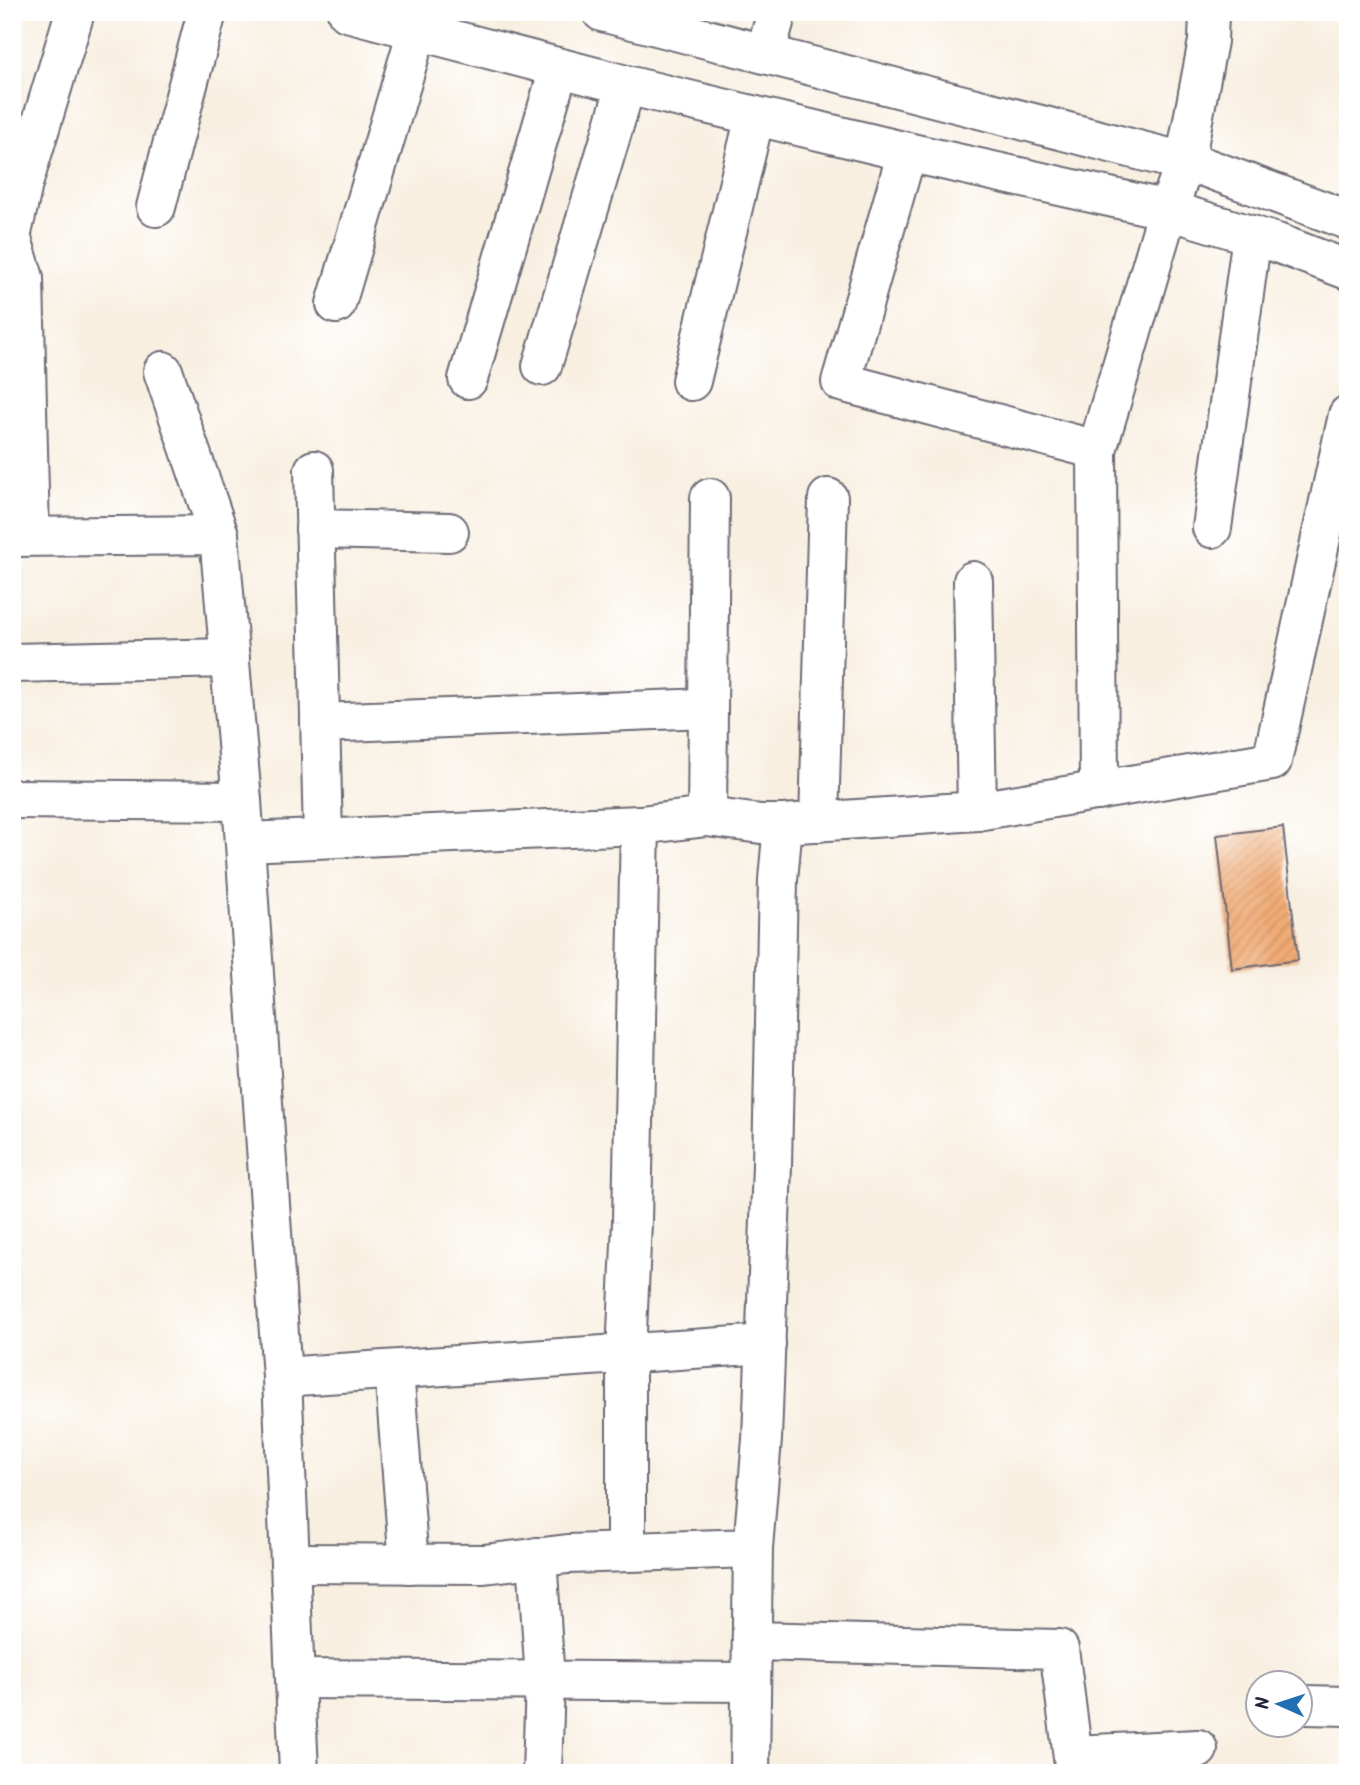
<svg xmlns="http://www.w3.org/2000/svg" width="1360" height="1785" viewBox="0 0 1360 1785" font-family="Kalam,sans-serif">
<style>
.building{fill:url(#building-hatch)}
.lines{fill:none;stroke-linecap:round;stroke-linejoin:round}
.minor-casing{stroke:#6d6a75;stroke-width:42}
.tertiary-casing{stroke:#6d6a75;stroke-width:42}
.minor{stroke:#fff;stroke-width:38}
.tertiary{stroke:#fff;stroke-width:38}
</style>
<defs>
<pattern id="building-hatch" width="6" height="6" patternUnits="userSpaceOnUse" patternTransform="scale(1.75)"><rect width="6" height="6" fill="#f1ab75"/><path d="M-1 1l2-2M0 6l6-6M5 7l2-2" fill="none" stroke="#ce9366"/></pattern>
</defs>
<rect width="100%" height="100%" fill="#fff"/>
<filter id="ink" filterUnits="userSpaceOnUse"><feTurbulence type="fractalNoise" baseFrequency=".0143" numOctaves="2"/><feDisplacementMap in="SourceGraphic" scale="14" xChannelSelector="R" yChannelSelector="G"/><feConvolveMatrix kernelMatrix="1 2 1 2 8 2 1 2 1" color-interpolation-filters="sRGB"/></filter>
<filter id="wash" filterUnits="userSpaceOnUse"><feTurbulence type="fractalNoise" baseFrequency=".00686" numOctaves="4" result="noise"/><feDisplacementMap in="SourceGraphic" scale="28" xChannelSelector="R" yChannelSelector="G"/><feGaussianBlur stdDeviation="1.57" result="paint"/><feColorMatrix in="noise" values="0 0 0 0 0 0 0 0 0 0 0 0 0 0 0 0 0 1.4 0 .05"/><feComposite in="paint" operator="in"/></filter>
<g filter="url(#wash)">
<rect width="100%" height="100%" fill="#f8efe1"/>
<g id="blocks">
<path class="building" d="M1283 827 1298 960 1232 969 1217 835Z"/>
</g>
</g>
<g filter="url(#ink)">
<use href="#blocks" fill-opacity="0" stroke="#6d6a75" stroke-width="2"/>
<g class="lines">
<defs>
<g id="minor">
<path d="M765 54 777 12"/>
<path d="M907 152 841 382 1097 450"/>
<path d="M156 207 207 12"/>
<path d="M12 233 23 184 75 12"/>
<path d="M12 239 24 278 30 536"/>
<path d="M336 304 417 31"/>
<path d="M542 366 626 85"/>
<path d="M163 371 219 535 242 801 282 1377 299 1773"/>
<path d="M468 379 559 68"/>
<path d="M691 381 755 116"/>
<path d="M314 470 323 838"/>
<path d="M1212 528 1252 235"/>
<path d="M315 529 449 532"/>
<path d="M12 537 219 535"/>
<path d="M973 581 977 811"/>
<path d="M12 663 230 658"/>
<path d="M320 723 708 708"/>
<path d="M1099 791 1097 450 1168 210 1185 162 1208 41 1209 12"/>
<path d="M12 799 242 801"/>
<path d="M707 817 761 824H783L977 811 1272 761 1348 415"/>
<path d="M819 822 828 498"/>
<path d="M245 842 640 825 707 817 710 498"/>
<path d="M394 1370 409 1564"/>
<path d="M282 1377 766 1344"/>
<path d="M626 1552V1354L632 1222 640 825"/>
<path d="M537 1557 545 1681 542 1773"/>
<path d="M290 1563 484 1564 568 1554 753 1548 762 1439 772 1165 778 880 783 824"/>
<path d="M752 1641 1059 1649 1075 1773"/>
<path d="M295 1679 751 1682"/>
<path d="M1306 1705 1348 1706"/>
<path d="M1073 1755 1198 1749"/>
<path d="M750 1773 753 1548"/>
</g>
<g id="tertiary">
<path d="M347 12 626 85 907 152 1168 210 1277 243 1348 270"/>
<path d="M602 12 1204 167 1348 220"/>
</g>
</defs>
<use href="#minor" class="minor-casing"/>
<use href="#tertiary" class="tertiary-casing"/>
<use href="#minor" class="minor"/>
<use href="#tertiary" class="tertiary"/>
</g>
</g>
<rect width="1360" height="1785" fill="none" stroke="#fff" stroke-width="42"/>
<g transform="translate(1279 1704) rotate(273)"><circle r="33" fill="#ffffff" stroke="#a7a7b1" stroke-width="2"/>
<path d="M0-5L12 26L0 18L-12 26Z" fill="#1f6fb2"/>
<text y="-10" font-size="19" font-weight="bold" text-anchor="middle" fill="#22223b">N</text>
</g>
</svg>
